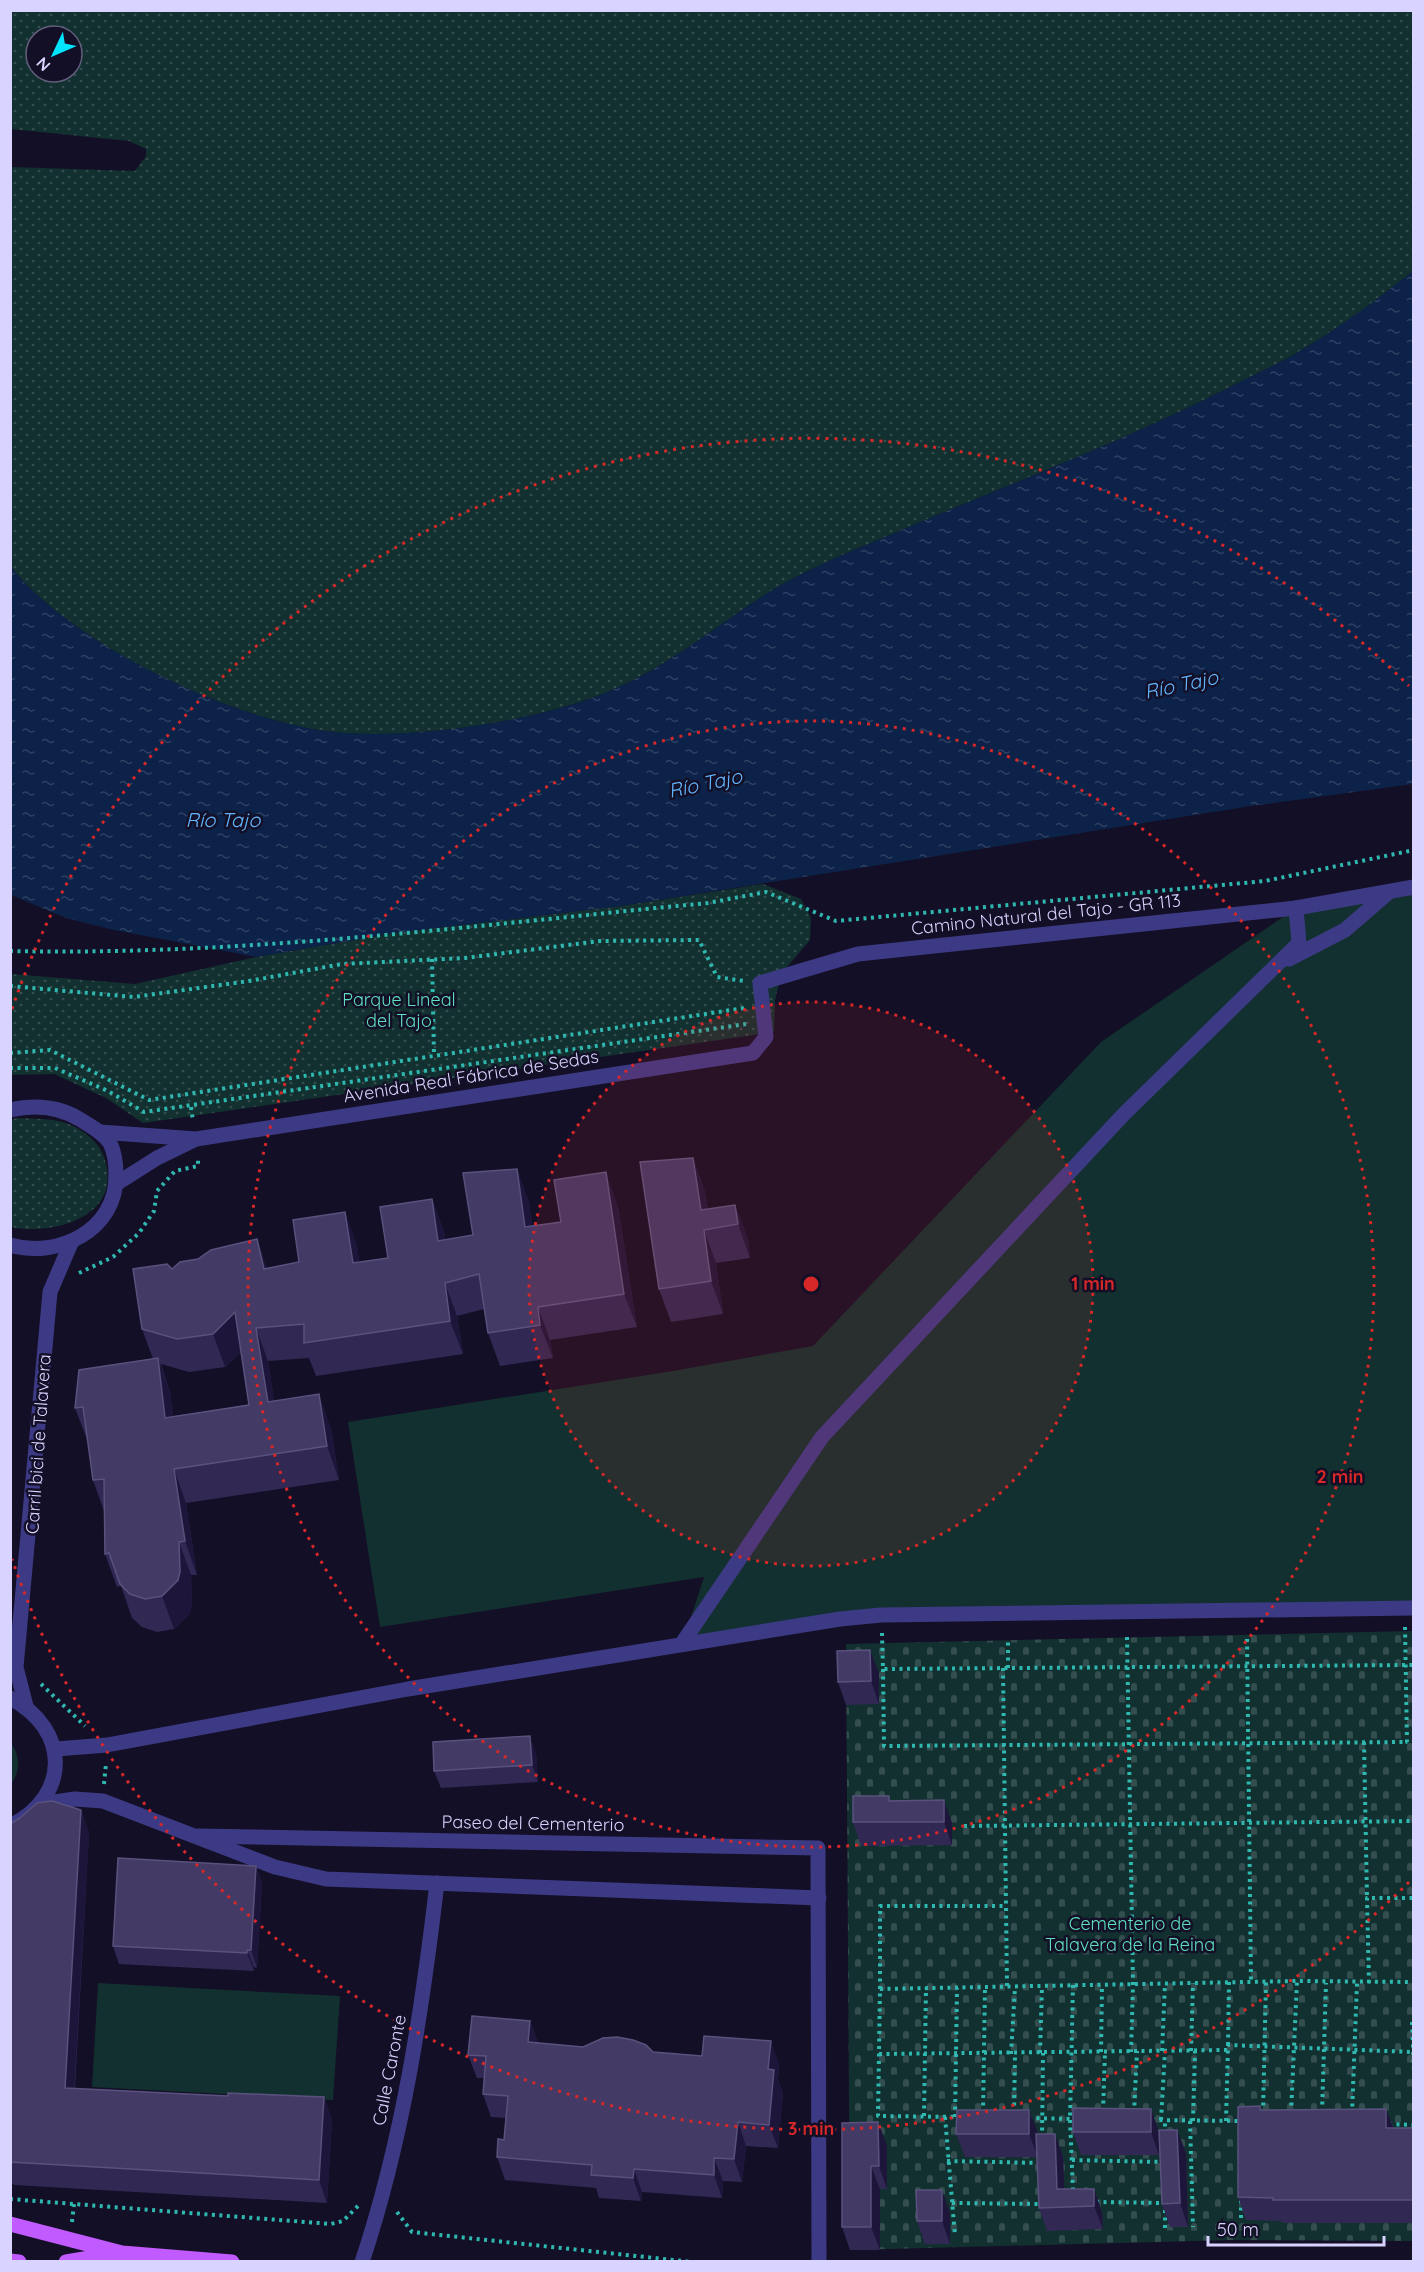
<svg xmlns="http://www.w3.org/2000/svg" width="1424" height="2272" viewBox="0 0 1424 2272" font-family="Quicksand,sans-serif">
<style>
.grass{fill:url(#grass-dots);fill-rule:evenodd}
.cemetery{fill:url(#cemetery-stones)}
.garden{fill:#12302f}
.water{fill:url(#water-ripples)}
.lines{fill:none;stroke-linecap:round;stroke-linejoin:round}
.path{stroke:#2fb8b0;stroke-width:4;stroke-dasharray:3 4.5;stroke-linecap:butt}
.minor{stroke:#3d3a85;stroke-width:15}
.major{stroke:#c25bff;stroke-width:15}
.wall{fill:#312854;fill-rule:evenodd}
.shaded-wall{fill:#1d163a}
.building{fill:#433a66;stroke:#5a527e;stroke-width:1.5}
.ring{fill:none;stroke:#d62828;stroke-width:3;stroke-dasharray:3 6}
.labels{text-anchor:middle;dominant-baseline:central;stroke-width:5;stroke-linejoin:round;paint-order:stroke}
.street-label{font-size:18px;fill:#d9d4ff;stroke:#130f26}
.park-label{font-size:18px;fill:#5fe0c0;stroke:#130f26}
.water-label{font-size:20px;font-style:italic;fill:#62b6ff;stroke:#130f26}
.centre{fill:#d62828;stroke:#130f26;stroke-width:3}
.ring-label{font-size:18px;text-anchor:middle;font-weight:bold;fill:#d62828;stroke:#130f26;stroke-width:5;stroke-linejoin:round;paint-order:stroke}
</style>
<defs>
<pattern id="grass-dots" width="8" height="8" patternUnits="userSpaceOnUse" patternTransform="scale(1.5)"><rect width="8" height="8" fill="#12302f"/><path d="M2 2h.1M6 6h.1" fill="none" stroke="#344d4e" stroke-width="1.8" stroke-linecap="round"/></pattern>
<pattern id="cemetery-stones" width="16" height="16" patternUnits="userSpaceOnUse" patternTransform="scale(1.5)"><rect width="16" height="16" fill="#12302f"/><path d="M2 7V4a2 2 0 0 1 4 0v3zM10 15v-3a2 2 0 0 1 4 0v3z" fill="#344d4e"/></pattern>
<pattern id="water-ripples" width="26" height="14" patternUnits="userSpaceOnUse" patternTransform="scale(1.5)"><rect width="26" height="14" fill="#0c2248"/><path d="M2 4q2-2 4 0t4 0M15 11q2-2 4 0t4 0" fill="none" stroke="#2f4163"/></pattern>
</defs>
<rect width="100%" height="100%" fill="#130f26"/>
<g class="grass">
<path d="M11 11H1413V271C1379 298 1342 326 1305 348 1281 363 1254 375 1228 388 1114 446 994 490 876 541 838 557 798 573 763 596 712 629 667 667 610 691 536 722 405 742 325 731 229 718 70 643 11 567V167L135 171 146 156V149L129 141 11 129ZM36 36H72V72H36Z"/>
<path d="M763 884 801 899 811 918 810 940 781 974 775 1000 774 1032 143 1123 106 1098 54 1074 11 1075V974L135 984 256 957 394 933 620 906Z"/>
<path d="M17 1118C34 1119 55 1118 71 1125 90 1134 104 1147 107 1169 115 1220 49 1235 11 1227L10 1120Z"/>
</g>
<path class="cemetery" d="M1413 1631V2241L1232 2240 850 2250 846 1644Z"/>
<g class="garden">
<path d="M1413 886V1605L809 1623 683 1642 704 1577 380 1627 348 1422 673 1371 813 1346 1101 1042 1296 908Z"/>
<path d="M10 1742C20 1754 21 1771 11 1784Z"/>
<path d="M98 1983 340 1996 333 2100 92 2087Z"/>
</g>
<path class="water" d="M1413 271V784L1251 806 620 906 394 933 256 957 114 930 66 918 11 895V567C70 643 229 718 325 731 405 742 536 722 610 691 667 667 712 629 763 596 798 573 838 557 876 541 994 490 1114 446 1228 388 1254 375 1281 363 1305 348 1342 326 1379 298 1413 271Z"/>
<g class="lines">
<g class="path">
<path d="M10 951C244 956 476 925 708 903L766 892 836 921 1265 881 1414 850"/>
<path d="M432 959 434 1056"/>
<path d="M10 986 134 997 249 981 342 964 465 958 600 941 699 940 717 977 744 981"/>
<path d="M10 1053 50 1050 149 1100 744 1008"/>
<path d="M10 1068H55L108 1091 144 1112 746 1024"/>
<path d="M191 1107 193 1121"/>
<path d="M79 1273 113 1257 139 1233 154 1211 157 1191 175 1171 198 1166V1158"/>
<path d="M1405 1627 1407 1742H1414"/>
<path d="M882 1633 883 1669 1414 1665"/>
<path d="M1127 1637 1133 1984 1131 2052"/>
<path d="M1247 1639 1251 1982"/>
<path d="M1003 1668 1007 1987"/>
<path d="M1008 1668V1640"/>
<path d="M883 1669 884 1746 1407 1742"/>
<path d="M41 1684 85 1726"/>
<path d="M1364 1742 1367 1898"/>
<path d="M104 1784 106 1764"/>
<path d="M1414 1825V2022"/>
<path d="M964 1826 1414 1821"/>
<path d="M1369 1983 1367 1898H1413"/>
<path d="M1073 1985 1070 2119 1073 2192"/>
<path d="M880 1989V1906H1005"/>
<path d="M1412 2022 1414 2073"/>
<path d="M1228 2045 1229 1982"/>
<path d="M1162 2051 1165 1984"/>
<path d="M1191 2051 1193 1983"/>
<path d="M1101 2052 1102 1985"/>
<path d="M1040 2053 1042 1986"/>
<path d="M879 2054 1227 2050"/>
<path d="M1011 2054 1015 1987"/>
<path d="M1103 2111 1105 2052"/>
<path d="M1322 2112 1326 1983"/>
<path d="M983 2113 985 1987"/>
<path d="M1014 2113 1015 2054"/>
<path d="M1134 2113 1137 2051"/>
<path d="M1263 2113 1266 1982"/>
<path d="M1291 2113 1297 1981"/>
<path d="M1352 2114 1357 1983"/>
<path d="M924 2116 926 1988"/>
<path d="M945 2117 955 2236"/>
<path d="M955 2117 957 1988"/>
<path d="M961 2117 878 2116 880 1989 1297 1981 1413 1982"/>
<path d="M1029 2118 1075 2119"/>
<path d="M1152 2120 1243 2121"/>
<path d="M1161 2120 1165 2051"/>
<path d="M1190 2121 1193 2227"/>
<path d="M1193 2121 1195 2051"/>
<path d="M1226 2121 1228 2045 1413 2052"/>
<path d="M1389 2124 1414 2125"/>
<path d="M1165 2134V2120"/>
<path d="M1042 2138 1043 2053"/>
<path d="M1072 2160 1164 2162"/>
<path d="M947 2161 1041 2163"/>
<path d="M10 2199 331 2224 343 2221 359 2205"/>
<path d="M1241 2200V2221"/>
<path d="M1096 2202 1164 2203"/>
<path d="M952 2203 1043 2204"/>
<path d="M397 2212 412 2232 692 2262"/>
<path d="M72 2222 74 2204"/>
<path d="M1165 2228V2208"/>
</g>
<g class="minor">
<path d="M1289 959 1345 930 1389 892"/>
<path d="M10 1110C36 1104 59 1106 81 1120 92 1127 104 1133 110 1143 115 1153 116 1164 116 1175 117 1230 58 1259 10 1245"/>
<path d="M100 1132 196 1139 753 1053 766 1037 760 983 858 954 1296 908 1414 887"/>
<path d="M116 1184 157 1158 194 1140"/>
<path d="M683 1642 822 1437 1124 1114 1299 943 1296 908"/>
<path d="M10 1698C70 1729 71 1796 10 1826"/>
<path d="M26 1706 16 1667 50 1292 71 1243"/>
<path d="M56 1749 107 1745 408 1689 840 1619 881 1615 1414 1608"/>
<path d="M41 1804 75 1799 103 1801 275 1867 326 1879 819 1898"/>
<path d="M198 1836 818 1848 819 2262"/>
<path d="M362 2262C403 2139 422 2011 437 1883"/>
</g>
<g class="major">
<path d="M10 2224 122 2253 232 2262"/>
<path d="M10 2261 19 2262"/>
<path d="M66 2262 114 2254"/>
</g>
</g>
<g class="wall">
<path d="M693 1158 705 1192 708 1209 735 1205 748 1239 750 1258 716 1263 723 1314 671 1322 659 1289Z"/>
<path d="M517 1169 529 1203 532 1226 561 1222 618 1206 637 1327 550 1340 553 1358 500 1366 488 1333 484 1309 457 1316 463 1354 316 1376 309 1358 268 1361 274 1401 331 1428 339 1480 186 1503 197 1575H191L192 1605 190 1613 174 1629 157 1632 142 1627 132 1618 121 1586 117 1587 105 1554 104 1511 93 1480 88 1442 75 1408 153 1359 142 1329 172 1269H268L299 1262 357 1245 359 1262 388 1258 432 1199 444 1232 445 1240 473 1235ZM241 1352 249 1405 173 1416 170 1392 161 1364 189 1372 225 1367Z"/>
<path d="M870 1650 879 1673V1704L846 1705 838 1682Z"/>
<path d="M536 1753 538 1782 441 1788 434 1771Z"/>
<path d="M889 1796 890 1801 952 1823V1845L861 1846 853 1822Z"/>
<path d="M81 1810 89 1833 75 2088 228 2096 324 2097 332 2120 327 2203 14 2185 10 2181V1824Z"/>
<path d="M256 1866 262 1883 257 1968 254 1967V1971L119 1964 113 1946Z"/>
<path d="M530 2021 538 2043 779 2064 778 2080 783 2093 778 2148 746 2146 742 2182 723 2181 722 2198 642 2192 641 2201 599 2198 596 2188 505 2180 497 2157 504 2140 506 2118 491 2117 483 2094 484 2078H477L468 2055Z"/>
<path d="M1260 2106 1261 2110 1386 2109 1394 2128H1413V2223H1282L1281 2221 1246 2220 1238 2197Z"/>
<path d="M1151 2109 1159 2131 1177 2130 1186 2153 1188 2227H1170L1162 2204 1159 2140V2155H1081L1073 2132Z"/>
<path d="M1029 2110 1038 2134H1055L1063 2157 1064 2189H1094L1102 2212 1103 2229 1047 2231 1039 2208 1037 2157H965L956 2134Z"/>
<path d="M878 2122 887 2146V2189H880V2250H850L842 2227Z"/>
<path d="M950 2213V2244H925L917 2221Z"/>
</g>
<g class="shaded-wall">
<path d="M693 1158 705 1192 711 1229 701 1210Z"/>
<path d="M517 1169 529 1203 538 1261 525 1227Z"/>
<path d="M606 1172 618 1206 637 1327 624 1294Z"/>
<path d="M432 1199 444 1232 451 1274 438 1241Z"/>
<path d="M735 1205 748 1239 750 1258 738 1224Z"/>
<path d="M345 1212 357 1245 365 1296 353 1263Z"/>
<path d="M704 1230 716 1263 723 1314 711 1281Z"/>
<path d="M257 1239 269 1273 264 1269Z"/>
<path d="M445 1283 457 1316 463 1354 450 1321Z"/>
<path d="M538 1307 550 1340 553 1358 540 1325Z"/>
<path d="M235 1312 247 1346 225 1367 213 1334Z"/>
<path d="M256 1328 268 1361 280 1435 268 1402Z"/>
<path d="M158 1358 170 1392 177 1451 165 1418Z"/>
<path d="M319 1394 331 1428 339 1480 327 1446Z"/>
<path d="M174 1469 186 1503 197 1575 185 1541Z"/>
<path d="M179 1542 191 1575 192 1605 190 1613 174 1629 162 1596Z"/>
<path d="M870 1650 879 1673V1704L871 1681Z"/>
<path d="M530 1736 536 1753 538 1782 532 1765Z"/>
<path d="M944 1800 952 1823V1845L944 1822Z"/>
<path d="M81 1810 89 1833 73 2111 65 2088Z"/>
<path d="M256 1866 262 1883 257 1968 251 1950Z"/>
<path d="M247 1950 254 1967V1971L247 1953Z"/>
<path d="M530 2021 538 2044 528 2042Z"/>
<path d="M771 2041 779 2064 778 2080 783 2093 778 2148 769 2125 768 2069Z"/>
<path d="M324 2097 332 2120 327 2203 319 2180Z"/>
<path d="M1151 2109 1159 2132V2155L1151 2132Z"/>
<path d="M1386 2109 1395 2132 1386 2128Z"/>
<path d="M1029 2110 1038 2133V2157L1029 2134Z"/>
<path d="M738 2122 746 2146 742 2182 734 2159Z"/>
<path d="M878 2122 887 2146V2189L879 2166Z"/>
<path d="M1177 2130 1186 2153 1188 2227 1180 2203Z"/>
<path d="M1055 2134 1063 2157 1065 2207 1057 2189Z"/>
<path d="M714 2158 723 2181 722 2198 714 2175Z"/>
<path d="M871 2166 880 2189V2250L871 2227Z"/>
<path d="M634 2169 642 2192 641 2201 633 2178Z"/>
<path d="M1094 2189 1102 2212 1103 2229 1094 2206Z"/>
<path d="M942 2190 950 2213V2244L942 2221Z"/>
</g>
<g class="building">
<path d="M693 1158 701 1210 735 1205 738 1224 704 1230 711 1281 659 1289 640 1162Z"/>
<path d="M517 1169 525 1227 561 1222 554 1180 606 1172 624 1294 538 1307 540 1325 488 1333 479 1274 445 1283 450 1321 304 1343V1324L256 1328 268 1402 319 1394 327 1446 174 1469 185 1541 179 1542 180 1572 178 1580 162 1596 145 1599 130 1594 120 1584 109 1553 105 1554 104 1479 93 1480 83 1407 75 1408 79 1370 158 1358 165 1418 249 1405 235 1312 213 1334 177 1339 142 1329 133 1269 167 1264 172 1269 180 1262 198 1259 211 1250 257 1239 264 1269 299 1262 293 1220 345 1212 353 1263 388 1258 380 1207 432 1199 438 1241 473 1235 463 1173Z"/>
<path d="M870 1650 871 1681 838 1682 837 1651Z"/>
<path d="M530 1736 532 1765 434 1771 433 1742Z"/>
<path d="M853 1796H889V1801L944 1800V1822H853Z"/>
<path d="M52 1801 81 1810 65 2088 228 2096V2093L324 2097 319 2180 10 2162V1824L20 1818 37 1803Z"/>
<path d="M118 1858 256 1866 251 1950H247V1953L113 1946Z"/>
<path d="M472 2016 530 2021 528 2042 583 2047 603 2038 617 2037 633 2040 646 2045 653 2052 702 2056 704 2036 771 2041 768 2069 774 2070 769 2125 738 2122 734 2159 714 2158V2175L634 2169 633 2178 591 2175 592 2165 497 2157 498 2139 504 2140 508 2096 483 2094 486 2056 468 2055Z"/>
<path d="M1260 2106V2110L1386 2109V2128H1413V2200H1273V2198L1238 2197V2107Z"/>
<path d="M1073 2108 1151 2109V2132H1073Z"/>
<path d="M957 2110H1029V2134H956Z"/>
<path d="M878 2122 879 2166H871V2227H842V2123Z"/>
<path d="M1159 2130H1177L1180 2203 1162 2204Z"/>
<path d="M1036 2134H1055L1057 2189H1094V2206L1039 2208Z"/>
<path d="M916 2190H942V2221H917Z"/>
</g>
<circle cx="811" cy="1284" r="282" fill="#d62828" fill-opacity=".12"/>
<g class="ring">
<circle cx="811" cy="1284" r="282"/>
<circle cx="811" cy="1284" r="563"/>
<path d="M1409 1882A845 845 0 0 1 12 1559M12 1009A845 845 0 0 1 1409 686"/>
</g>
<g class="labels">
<g class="street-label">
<text transform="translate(1046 914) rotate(-6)">Camino Natural del Tajo - GR 113</text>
<text transform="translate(471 1076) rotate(-9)">Avenida Real Fábrica de Sedas</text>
<text transform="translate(38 1444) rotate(-86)">Carril bici de Talavera</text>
<text transform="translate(533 1823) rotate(1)">Paseo del Cementerio</text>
<text transform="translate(389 2070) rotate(-79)">Calle Caronte</text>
</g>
<g class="park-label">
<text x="399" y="999">Parque Lineal<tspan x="399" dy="21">del Tajo</tspan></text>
<text x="1130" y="1923">Cementerio de<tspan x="1130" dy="21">Talavera de la Reina</tspan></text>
</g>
<g class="water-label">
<text transform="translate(1181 684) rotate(-12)">Río Tajo</text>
<text transform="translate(705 783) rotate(-12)">Río Tajo</text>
<text x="223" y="819">Río Tajo</text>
</g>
</g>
<circle cx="811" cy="1284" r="9" class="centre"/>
<g class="ring-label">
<text x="1093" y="1290">1 min</text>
<text x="1340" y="1483">2 min</text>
<text x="811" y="2135">3 min</text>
</g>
<rect width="1424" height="2272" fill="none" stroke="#d9d4ff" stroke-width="24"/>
<g transform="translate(54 54) rotate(226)"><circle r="28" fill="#130f26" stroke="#625e7d" stroke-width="1.5"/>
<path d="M0-4.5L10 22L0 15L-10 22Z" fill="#00e5ff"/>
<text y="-9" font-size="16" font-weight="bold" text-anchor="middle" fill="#d9d4ff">N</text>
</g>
<path d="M1208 2236v9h176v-9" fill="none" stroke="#d9d4ff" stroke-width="3"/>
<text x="1217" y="2236" font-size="18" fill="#d9d4ff" stroke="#130f26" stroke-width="4.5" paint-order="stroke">50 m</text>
</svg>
